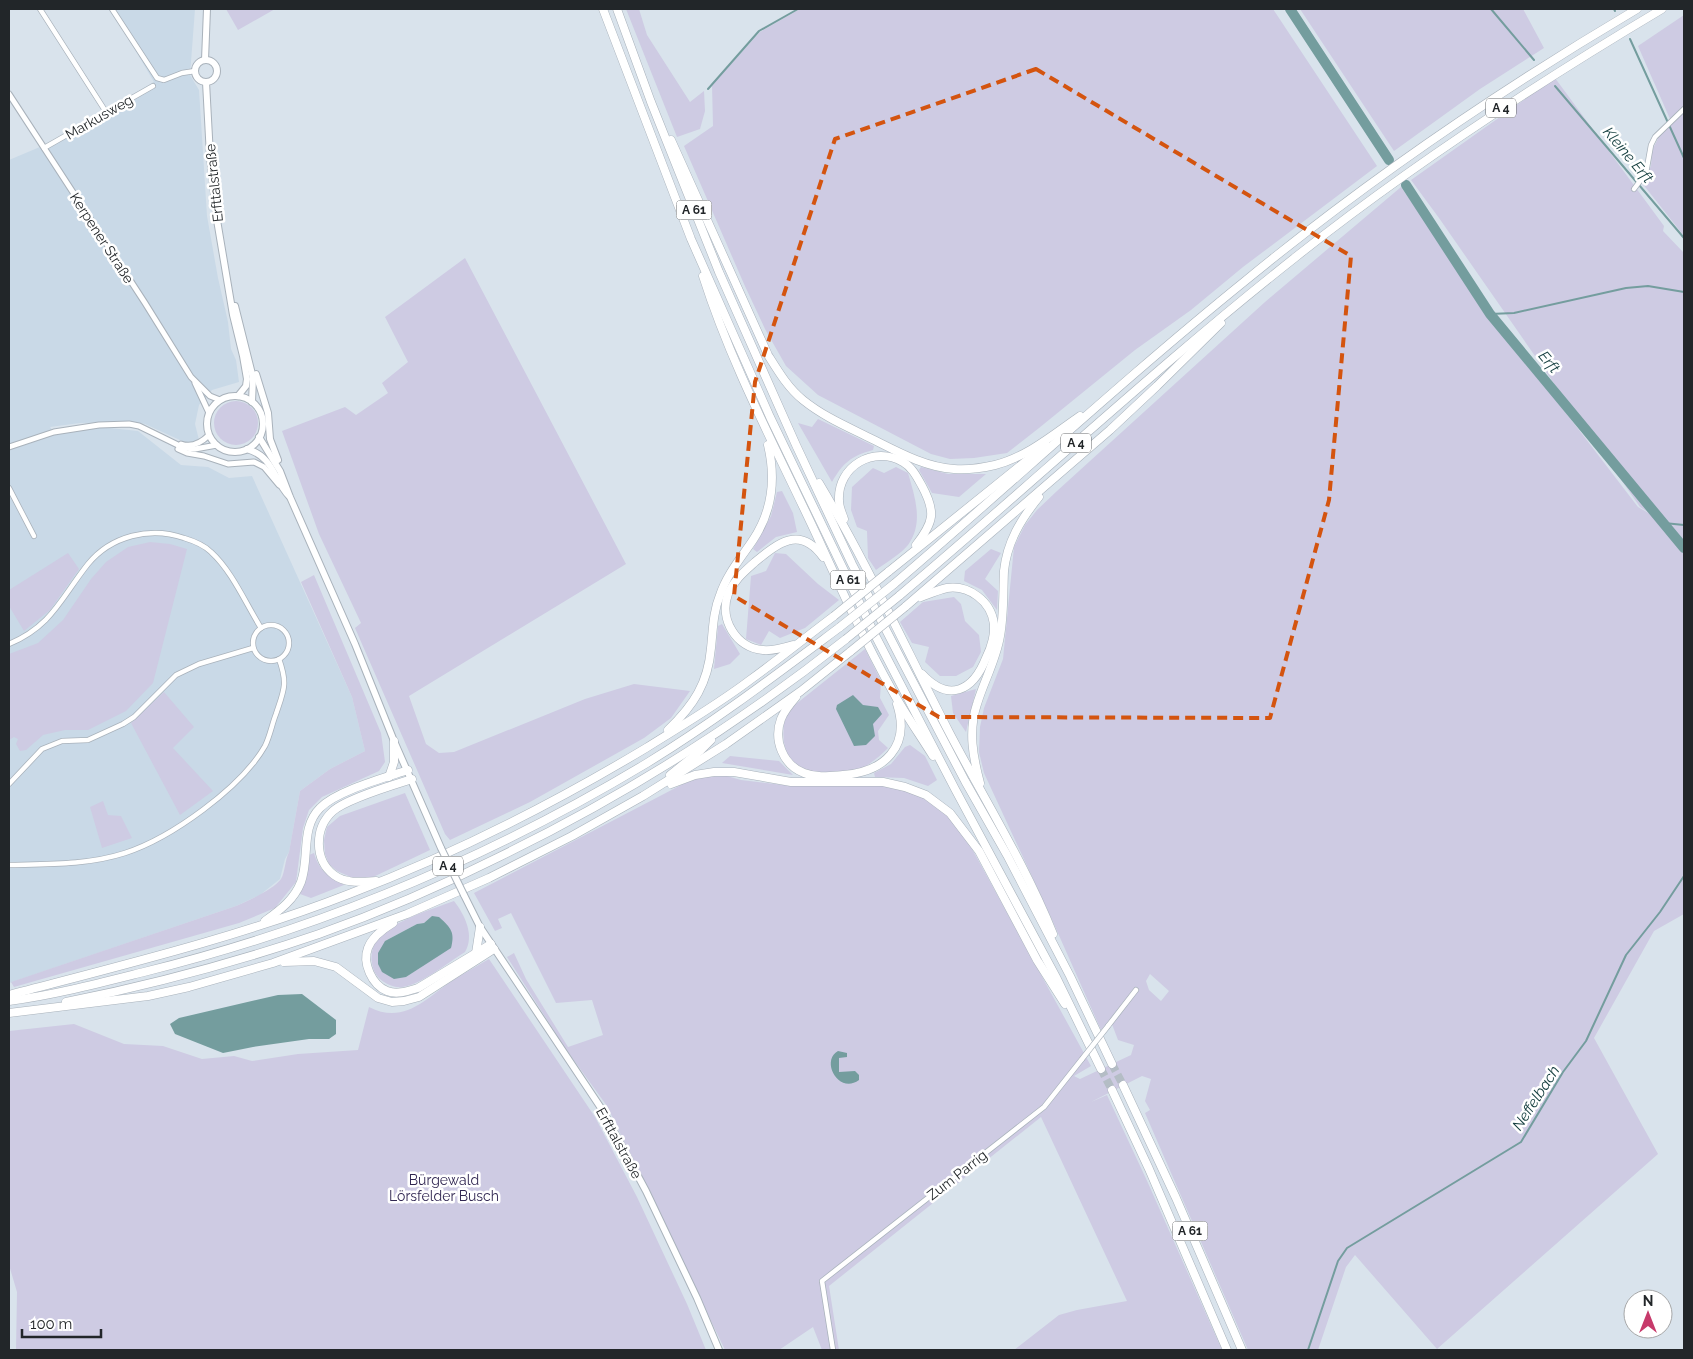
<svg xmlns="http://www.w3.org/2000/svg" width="1693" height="1359" viewBox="0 0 1693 1359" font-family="Raleway,sans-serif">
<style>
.built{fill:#c9d9e7}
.green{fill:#cecbe3;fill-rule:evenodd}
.water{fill:#749d9e}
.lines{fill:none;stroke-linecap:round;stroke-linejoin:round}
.stream{stroke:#749d9e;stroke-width:2}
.river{stroke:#749d9e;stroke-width:10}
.motorway-tunnel{stroke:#b4bdc5;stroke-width:8;stroke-dasharray:8 4;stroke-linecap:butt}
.minor-casing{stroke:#a9b2bb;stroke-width:6}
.tertiary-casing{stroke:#a9b2bb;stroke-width:7}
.secondary-casing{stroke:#a9b2bb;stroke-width:8}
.motorway-casing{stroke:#a9b2bb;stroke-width:9}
.minor{stroke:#fff;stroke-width:4.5}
.tertiary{stroke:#fff;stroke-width:5}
.secondary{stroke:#fff;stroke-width:6}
.motorway{stroke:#fff;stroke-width:8}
.minor-bridge-casing{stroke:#a9b2bb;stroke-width:6;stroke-linecap:butt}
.secondary-bridge-casing{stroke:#a9b2bb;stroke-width:8;stroke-linecap:butt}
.motorway-bridge-casing{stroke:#a9b2bb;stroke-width:9;stroke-linecap:butt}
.minor-bridge{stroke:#fff;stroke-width:4.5}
.secondary-bridge{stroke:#fff;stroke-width:6}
.motorway-bridge{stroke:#fff;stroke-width:8}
.marked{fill:none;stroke:#d4540f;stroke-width:4;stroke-dasharray:10 6;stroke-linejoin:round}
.labels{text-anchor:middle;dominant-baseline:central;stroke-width:5;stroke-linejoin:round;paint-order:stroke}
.shield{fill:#fff;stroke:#646769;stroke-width:1}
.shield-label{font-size:12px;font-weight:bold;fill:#222629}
.street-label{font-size:14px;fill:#222629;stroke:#fff}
.park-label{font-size:14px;fill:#312752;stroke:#fff}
.water-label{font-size:15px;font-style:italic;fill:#174041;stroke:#fff}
</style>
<rect width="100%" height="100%" fill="#d9e3ec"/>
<path class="built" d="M111 9H195L190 75 199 90 207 216 218 278 228 322 231 349 236 360 239 382 212 390 199 405 195 424 199 440 192 443 182 441 145 424 134 422 80 423 50 427 55 434 100 427 138 431 181 465 208 467 229 478 252 476 352 697 365 751 330 769 300 791 289 852 285 859 280 879 260 895 236 906 9 983V160L47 144 154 82Z"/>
<g class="green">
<path d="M226 9H275L238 30Z"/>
<path d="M626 9H639L647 35 690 102 704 91 705 111 700 129 677 137Z"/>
<path d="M800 9H1273L1377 166 1243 267 1191 310 1135 350 1039 428 1007 453 974 458 950 459 931 454 818 395 786 366 765 329 744 284 684 146 713 126 712 85 760 32Z"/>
<path d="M1300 9H1523L1544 48 1480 89 1394 151Z"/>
<path d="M1684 15V106L1670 119 1638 46Z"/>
<path d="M1555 78 1664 226 1663 231 1684 253V914L1654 931 1594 1038 1658 1154 1437 1349 1355 1255 1346 1267 1318 1350H1248L1145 1113 1150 1110 1145 1101 1151 1079 1142 1076 1091 1102 1107 1095 1148 1183 1222 1350H1014L1059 1315 1077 1310 1127 1301 1041 1117 829 1286 839 1350H822L813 1327 779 1350H725L607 1106 565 1048 507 957 514 953 526 979 568 1047 603 1035 592 1000 556 1003 511 913 498 919 502 928 495 931 474 893 683 784 701 777 727 776 741 780 792 786 866 785H884L898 788 925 798 938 806 957 825 971 847 1091 1066 1074 1076 1080 1079 1131 1055 1134 1045 1118 1040 1110 1019 1101 1030 1053 922 984 773 979 752 980 727 984 708 1003 659 1014 547 1025 525 1037 510 1057 491 1265 302 1401 187 1490 314 1638 507 1659 519 1640 507 1439 218 1411 180ZM1150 974 1169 991 1161 1001 1149 990 1146 981Z"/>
<path d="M1684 111V236L1642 183 1651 166 1652 151 1661 132Z"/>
<path d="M465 258 626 564 409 696 426 744 439 753 454 752 585 699 634 684 690 691 671 718 644 738 530 802 450 840 445 834 355 628 361 623 319 534 282 431 345 407 356 415 388 393 382 383 408 362 385 317Z"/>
<circle cx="236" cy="423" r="22"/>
<path d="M818 419 874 446 873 450C851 456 843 463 832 482L798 423 812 427Z"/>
<path d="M896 467 908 473C915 497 924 523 908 545 901 554 885 563 876 570L868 558 867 531 857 527 851 510 852 487 873 468 884 473Z"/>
<path d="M921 467 948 474H986L959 497 932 493 919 470Z"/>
<path d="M782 491 793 513 797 532 776 537 757 552 753 549 771 516 777 492Z"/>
<path d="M150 542 170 544 187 549 153 683 126 711 88 730H65L43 735 26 750 20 751 16 744 18 739 14 737 9 740V654L38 643 63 620 91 579 106 562 128 547Z"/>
<path d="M991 549 1001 553 985 579 998 591 997 610 982 590 964 581 965 571Z"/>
<path d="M68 553 79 569 50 610 24 631 9 606V590Z"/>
<path d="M775 553 786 554 818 584 839 600 805 628 780 638 769 631 761 645 746 639 751 576 766 571Z"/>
<path d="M314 575 381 733 385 762 379 771 322 797 309 810 303 828 296 882 275 908 239 923 14 987 11 982 236 906C248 901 274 889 281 879 285 872 285 860 289 852L300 791 330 769 365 751 352 697 301 582Z"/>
<path d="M954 597 961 604 965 621 979 635 981 652 973 667 956 676H940L925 662 929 647 912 643 900 622 923 602Z"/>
<path d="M722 624 740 654 730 664 714 669 718 626Z"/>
<path d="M865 649 881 681 880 698 889 715 878 731 879 740 888 748C880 756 871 764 860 769 850 773 836 773 826 773 820 772 812 773 807 771 781 761 781 735 786 712Z"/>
<path d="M976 689 966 732 953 713 951 696Z"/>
<path d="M164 692 194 727 173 748 213 791 180 815 131 723Z"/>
<path d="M910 745 925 756 937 780 928 786 904 778 875 777 874 773 891 764 905 747Z"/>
<path d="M730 756 779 761 793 775 722 763Z"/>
<path d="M405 793 430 850 371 878H353L337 871 329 864 325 854 324 840 327 827 340 816Z"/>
<path d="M103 801 108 815 121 816 132 838 102 848 90 807Z"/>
<path d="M314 853C319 871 328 876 344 885L311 898 300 894 307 873 309 855Z"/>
<path d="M454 901C465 915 475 936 465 952 449 962 419 986 402 987 395 988 389 985 384 982 377 978 373 971 372 963 370 953 374 942 381 935 401 918 430 910 454 901ZM432 916 421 967 406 977 385 941 417 924 424 923Z"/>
<path d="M489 959 595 1117 637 1197 687 1304 706 1350H16L17 1292 9 1265V1031L74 1024 124 1044 163 1046 202 1059 234 1056 252 1061 298 1054 358 1050 369 1007C404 1025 425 999 452 981 464 973 477 966 489 959Z"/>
</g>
<g class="water">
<path d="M853 695 863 705 878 707 882 714 873 724 875 736 866 745 854 746 836 709 837 705Z"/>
<path d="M432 916 439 917C451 928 455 932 451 948L406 977 394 979 382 972 378 964V953L385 941 417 924 424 923Z"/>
<path d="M302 994 336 1020V1034L329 1039H309L253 1047 223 1053 175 1034 170 1024 179 1018 278 995Z"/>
<path d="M838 1051 847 1053V1057L839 1058V1072L855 1071 859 1075V1080C839 1095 820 1061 838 1051Z"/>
</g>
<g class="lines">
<g class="stream">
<path d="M1491 9 1534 60"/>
<path d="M1614 9 1615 11"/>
<path d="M1630 39 1684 158"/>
<path d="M1555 86 1684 238"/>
<path d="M708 89 759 31 798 9"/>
<path d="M1490 314 1514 313 1626 288 1648 286 1684 292"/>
<path d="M1664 523 1684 525"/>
<path d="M1308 1350 1338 1261 1347 1248 1521 1142 1563 1072 1586 1041 1626 955 1660 912 1684 876"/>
</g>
<g class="river">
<path d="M1290 9 1389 160"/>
<path d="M1406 185 1490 314 1684 548"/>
</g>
<g class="motorway-tunnel">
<path d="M1112 1064 1123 1085"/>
<path d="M1101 1069 1112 1090"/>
</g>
<defs>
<g id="minor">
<path d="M40 9 106 112"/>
<path d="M112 9 157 78 164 80 182 73 195 71"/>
<path d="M44 148 153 86"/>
<path d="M1634 189 1646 173 1651 145 1655 137 1684 109"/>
<path d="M9 488 34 536"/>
<circle cx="271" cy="643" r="18"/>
<path d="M9 644C52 626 61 598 88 564 111 536 150 526 184 538 194 541 204 545 211 552 232 571 246 604 261 628"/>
<path d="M9 784 42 749 62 741 88 740 123 724 134 717 176 675 199 664 253 648"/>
<path d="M9 865C48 864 88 865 125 853 171 838 241 788 265 746 270 736 272 724 276 714 284 690 288 684 279 659"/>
<path d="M1108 1026 1136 990"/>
<path d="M833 1350 822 1281 1044 1107 1082 1059"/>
</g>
<g id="tertiary">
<path d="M9 94 145 303 191 377 210 396 220 400"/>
<path d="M195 383 209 413"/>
<path d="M181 444C192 448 201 443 209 435"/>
<path d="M9 447 54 432 99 425 129 424 139 426 184 448 195 449 217 445"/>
<path d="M178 449 187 453 204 456 228 464 254 462 264 467 279 485"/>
</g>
<g id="secondary">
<circle cx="206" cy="71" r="11"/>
<path d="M205 60 207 9"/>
<path d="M206 82 210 156 217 220 233 315 243 356 247 379 246 386 238 396"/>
<path d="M235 306 253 378 252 402"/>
<path d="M256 374 268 413 270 439 278 460"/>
<circle cx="235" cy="424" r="28"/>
<path d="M259 437 280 471 290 497 355 644 394 741 441 848"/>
<path d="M247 449C274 457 273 479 289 496"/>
<path d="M464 895 480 927 603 1111 646 1191 697 1298 719 1350"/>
</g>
<g id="motorway">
<path d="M603 9 691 239 770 417 875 635 955 789 1057 979 1101 1069"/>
<path d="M617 9 651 102 719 272 796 445 852 564 902 661 965 781 1007 855 1070 976 1112 1064"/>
<path d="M671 140 768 355C778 371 788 388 803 400 824 417 848 427 872 439 898 452 925 467 954 469 967 470 982 468 995 465 1027 457 1054 434 1080 416"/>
<path d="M703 276C732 367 777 450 817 536 841 589 865 642 893 692 905 714 920 735 933 756"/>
<path d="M819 483C867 563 906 649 949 732 984 799 1025 864 1053 934"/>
<path d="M844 519C842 513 839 507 839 501 837 466 874 445 903 462 912 467 917 477 922 486 936 512 934 522 916 545"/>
<path d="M888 572 1046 445"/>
<path d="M894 584C1011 484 1125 378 1245 281 1368 180 1500 90 1637 9"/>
<path d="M899 596C1033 483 1160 364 1297 256 1413 164 1536 84 1662 9"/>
<path d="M921 597C929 594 938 590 947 588 969 585 991 601 994 624 995 636 991 648 986 658 973 691 949 703 922 674"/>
<path d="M905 607 1110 430 1157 386 1221 323"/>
<path d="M793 645C783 648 773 651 763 650 736 648 719 619 728 594 734 580 745 571 755 562 778 543 800 525 823 557"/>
<path d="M796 697C790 704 784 711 781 719 773 740 783 765 804 773 817 778 830 776 843 775 884 772 911 747 897 704"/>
<path d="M668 730C694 705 708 683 711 648 713 630 713 612 720 595 727 574 741 558 753 540 773 510 776 479 768 445"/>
<path d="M670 775 700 751 711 740"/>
<path d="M389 777 394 762V741"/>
<path d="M980 783C973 757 968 731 977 704 984 681 996 660 1000 636 1004 615 1003 593 1004 571 1007 542 1021 519 1039 497"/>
<path d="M671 784 695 775 714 772H734L791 782H883L905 787 926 795 950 813 979 851 1037 960 1065 1004"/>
<path d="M376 881C362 882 346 884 334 875 314 860 314 828 333 811 346 799 393 785 412 779"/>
<path d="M265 921C280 910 294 900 301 882 310 858 300 828 320 808 336 791 384 778 408 770"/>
<path d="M393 923C383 929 372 937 368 948 362 963 372 985 387 991 397 995 408 991 418 988L491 944"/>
<path d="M476 953 480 927"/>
<path d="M284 962 314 961 336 967 378 998 392 1002 404 1001 419 997 494 949"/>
<path d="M9 995C123 965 239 937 349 894 452 855 551 805 646 748 681 726 717 705 750 680 779 659 806 637 834 616"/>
<path d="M9 1001C54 995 100 983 144 972 321 928 491 857 647 763 714 722 777 674 840 627"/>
<path d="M66 1002C151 985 237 962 319 934 381 912 441 886 499 857 622 797 739 724 846 639"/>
<path d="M9 1013 148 996 189 987 273 963 407 914 489 878 572 836 643 796 726 744 801 691 851 651"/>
<path d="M1123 1085 1176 1198 1242 1350"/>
<path d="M1112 1090 1149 1169 1227 1350"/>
</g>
</defs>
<use href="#minor" class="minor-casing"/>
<use href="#tertiary" class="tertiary-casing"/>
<use href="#secondary" class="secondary-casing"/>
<use href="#motorway" class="motorway-casing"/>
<use href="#minor" class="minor"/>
<use href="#tertiary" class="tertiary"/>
<use href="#secondary" class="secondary"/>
<use href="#motorway" class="motorway"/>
<defs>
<path id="minor-bridge" d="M1082 1059 1108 1026"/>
<path id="secondary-bridge" d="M441 848 464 895"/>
<g id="motorway-bridge">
<path d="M834 616 888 572"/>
<path d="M840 627 894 584"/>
<path d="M846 639 899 596"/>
<path d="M851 651 905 607"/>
</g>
</defs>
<use href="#minor-bridge" class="minor-bridge-casing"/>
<use href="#secondary-bridge" class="secondary-bridge-casing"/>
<use href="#motorway-bridge" class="motorway-bridge-casing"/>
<use href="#minor-bridge" class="minor-bridge"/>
<use href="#secondary-bridge" class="secondary-bridge"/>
<use href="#motorway-bridge" class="motorway-bridge"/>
</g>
<path class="marked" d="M1036 69 1351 256 1329 500 1270 718 939 717 734 596 755 382 835 139Z"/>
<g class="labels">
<g class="shield">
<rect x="1486" y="98.5" width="30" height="19" rx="4"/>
<rect x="676.5" y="200.5" width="35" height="19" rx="4"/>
<rect x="1061" y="433.5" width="30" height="19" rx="4"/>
<rect x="830.5" y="570.5" width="35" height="19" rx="4"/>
<rect x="433" y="856.5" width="30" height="19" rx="4"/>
<rect x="1172.5" y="1221.5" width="35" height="19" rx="4"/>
</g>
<g class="shield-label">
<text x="1501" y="108">A 4</text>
<text x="694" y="210">A 61</text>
<text x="1076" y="443">A 4</text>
<text x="848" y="580">A 61</text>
<text x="448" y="866">A 4</text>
<text x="1190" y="1231">A 61</text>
</g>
<g class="street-label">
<text transform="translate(99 117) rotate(-30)">Markusweg</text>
<text transform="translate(214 183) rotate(-96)">Erfttalstraße</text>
<text transform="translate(102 238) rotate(57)">Kerpener Straße</text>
<text transform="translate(619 1143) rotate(61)">Erfttalstraße</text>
<text transform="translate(957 1175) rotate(-38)">Zum Parrig</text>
</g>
<g class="park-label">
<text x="444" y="1180">Bürgewald<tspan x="444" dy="16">Lörsfelder Busch</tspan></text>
</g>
<g class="water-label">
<text transform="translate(1628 155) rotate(50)">Kleine Erft</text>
<text transform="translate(1549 362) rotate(50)">Erft</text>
<text transform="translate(1536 1098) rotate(-57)">Neffelbach</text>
</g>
</g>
<rect width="1693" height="1359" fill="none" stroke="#222629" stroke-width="20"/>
<g transform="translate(1648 1314)"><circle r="24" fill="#ffffff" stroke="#a7a8a9"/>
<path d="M0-4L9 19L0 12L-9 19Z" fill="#c73a6b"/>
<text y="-8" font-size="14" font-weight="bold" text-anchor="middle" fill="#222629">N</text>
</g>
<path d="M22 1329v8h79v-8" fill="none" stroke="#222629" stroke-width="2.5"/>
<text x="30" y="1329" font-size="15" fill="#222629" stroke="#ffffff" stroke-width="4" paint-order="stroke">100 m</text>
</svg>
